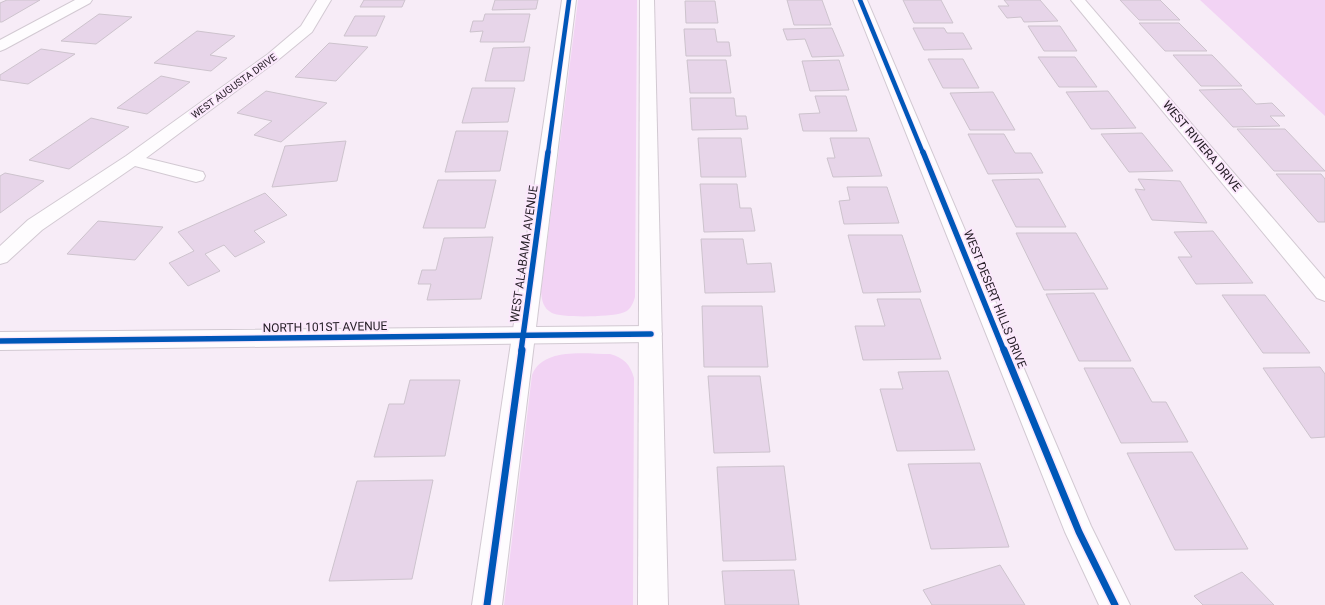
<svg xmlns="http://www.w3.org/2000/svg" width="1325" height="605" viewBox="0 0 1325 605" font-family="Roboto,sans-serif">
<style>
.green{fill:#f2d3f4}
.building{fill:#e7d5e9;stroke:#cdc3cd}
.lines{fill:none;stroke-linecap:round;stroke-linejoin:round}
.minor-casing{stroke:#d2c9d2;stroke-width:2}
.tertiary-casing{stroke:#d2c9d2;stroke-width:2}
.minor{fill:#fefcfe;fill-rule:evenodd}
.tertiary{fill:#fefcfe;fill-rule:evenodd}
.cycleway-far2-casing{stroke:#fbe8fc;stroke-width:6}
.cycleway-far1-casing{stroke:#fbe8fc;stroke-width:8}
.cycleway-casing{stroke:#fbe8fc;stroke-width:10}
.cycleway-far2{stroke:#0057b8;stroke-width:4.5}
.cycleway-far1{stroke:#0057b8;stroke-width:5.5}
.cycleway{stroke:#0057b8;stroke-width:7}
.labels{text-anchor:middle;dominant-baseline:central;stroke-width:4;stroke-linejoin:round;paint-order:stroke}
.far-street-label{font-size:10px;fill:#282029;stroke:#fbe8fc}
.street-label{font-size:12px;fill:#282029;stroke:#fbe8fc}
</style>
<rect width="100%" height="100%" fill="#f7ecf7"/>
<g class="green">
<path d="M578 0H637L635 297C633 304 630 311 622 313 610 317 561 318 552 313 543 308 542 301 541 292Z"/>
<path d="M1200 0H1325V116Z"/>
<path d="M610 354C624 358 630 364 634 378L633 605H504L532 375C543 347 585 354 610 354Z"/>
</g>
<g class="building">
<path d="M7 0H40L2 22H0V3Z"/>
<path d="M364 0H405L402 7H360Z"/>
<path d="M495 0H538L536 9 492 10Z"/>
<path d="M787 0H822L831 25H794Z"/>
<path d="M903 0H941L953 23H914Z"/>
<path d="M1004 0H1040L1058 21 1024 22 1021 17 1007 18 998 6H1009Z"/>
<path d="M1120 0H1160L1180 20H1139Z"/>
<path d="M685 1H715L718 23H686Z"/>
<path d="M99 14 132 17 96 44 61 41Z"/>
<path d="M485 14H530L524 42H480L483 31 470 32 473 21H483Z"/>
<path d="M355 16H385L376 36H344Z"/>
<path d="M1139 23H1179L1207 51H1165Z"/>
<path d="M1028 26H1060L1077 51H1044Z"/>
<path d="M832 28 844 56 812 57 805 39 787 40 783 29Z"/>
<path d="M913 28H944L947 33H963L972 49 924 50Z"/>
<path d="M684 29H715L717 42H729L731 56H686Z"/>
<path d="M197 31 235 36 210 55 227 58 211 71 154 63Z"/>
<path d="M329 43 368 47 336 81 295 77Z"/>
<path d="M530 47 524 81H485L493 48Z"/>
<path d="M41 49 75 54 28 84 0 80V75Z"/>
<path d="M1173 55H1212L1242 86H1201Z"/>
<path d="M1038 57H1075L1097 87H1059Z"/>
<path d="M928 59H963L979 88H943Z"/>
<path d="M687 60H726L731 93H690Z"/>
<path d="M839 60 849 90 810 91 802 61Z"/>
<path d="M161 76 190 82 147 114 117 108Z"/>
<path d="M472 88H515L508 122 462 123Z"/>
<path d="M1242 89 1256 104 1272 103 1285 116H1270L1280 126 1233 127 1199 90Z"/>
<path d="M266 91 327 103 281 142 254 135 272 121 237 113Z"/>
<path d="M1108 91 1136 128 1091 129 1066 92Z"/>
<path d="M993 92 1015 130H970L950 93Z"/>
<path d="M815 96H846L857 131H803L799 114 820 113Z"/>
<path d="M690 98H734L736 116H746L748 129 692 130Z"/>
<path d="M91 118 129 127 69 169 29 160Z"/>
<path d="M1237 129H1285L1325 171H1274Z"/>
<path d="M456 131H508L500 171 445 172Z"/>
<path d="M1142 133 1173 171 1129 172 1101 134Z"/>
<path d="M968 134H1004L1015 153H1031L1043 173 988 174Z"/>
<path d="M698 138H741L746 177H701Z"/>
<path d="M830 138H869L882 176 833 177 827 158H835Z"/>
<path d="M346 141 337 181 272 187 285 146Z"/>
<path d="M5 173 44 181 0 213V176Z"/>
<path d="M1276 174H1321L1325 179V222H1318Z"/>
<path d="M1039 179 1066 227H1016L992 180Z"/>
<path d="M1138 179 1180 181 1207 223 1152 220 1135 189 1145 190Z"/>
<path d="M438 180H496L485 228H423Z"/>
<path d="M700 184H737L740 208H751L755 231 704 232Z"/>
<path d="M847 187H887L899 223 844 224 839 201 850 200Z"/>
<path d="M265 193 287 215 254 231 265 242 235 257 224 245 205 254 220 271 188 286 169 263 194 251 178 232Z"/>
<path d="M98 221 163 227 135 260 67 254Z"/>
<path d="M1213 231 1253 283 1196 284 1178 257H1192L1174 232Z"/>
<path d="M1016 233H1076L1108 289 1044 290Z"/>
<path d="M848 235H902L921 292 863 293Z"/>
<path d="M493 237 481 299 427 300 431 284H418L422 270H436L444 238Z"/>
<path d="M701 239H743L747 264 771 263 775 292 705 293Z"/>
<path d="M1094 293 1131 361H1079L1046 294Z"/>
<path d="M1222 295H1265L1310 353H1263Z"/>
<path d="M877 299H920L941 359 863 360 855 326H885Z"/>
<path d="M702 306H762L768 367H704Z"/>
<path d="M1320 367 1325 374V437L1311 438 1263 368Z"/>
<path d="M1084 368H1133L1152 402H1166L1188 442 1121 443Z"/>
<path d="M948 371 975 450 897 451 880 389H903L898 372Z"/>
<path d="M708 376H760L770 452 714 453Z"/>
<path d="M410 380H460L445 456 374 457 389 404H404Z"/>
<path d="M1192 452 1248 549 1175 550 1127 453Z"/>
<path d="M980 463 1009 547 931 549 908 464Z"/>
<path d="M784 466 796 560 723 561 717 467Z"/>
<path d="M433 480 412 579 329 581 357 481Z"/>
<path d="M1000 565 1025 605H932L923 590Z"/>
<path d="M794 570 799 605H725L722 571Z"/>
<path d="M1242 572 1274 605H1203L1194 596Z"/>
</g>
<g class="lines">
<defs>
<g id="minor">
<path d="M75 0H92L90 3 5 49 0 51V40Z"/>
<path d="M317 0H331L312 32 278 60 146 158 203 172 205 176 203 180 196 182 135 166 42 230 7 262 0 264V246L28 220 126 156 268 54 301 26Z"/>
<path d="M853 0H867L1091 526 1130 605H1099L1065 532Z"/>
<path d="M1071 0H1085L1325 279V301L1317 298Z"/>
<path d="M651 326 659 328 662 334 659 340 651 342 0 350V332Z"/>
</g>
<g id="tertiary">
<path d="M562 0H576L502 605H472Z"/>
<path d="M640 0H654L668 605H638Z"/>
</g>
</defs>
<use href="#minor" class="minor-casing"/>
<use href="#tertiary" class="tertiary-casing"/>
<use href="#minor" class="minor"/>
<use href="#tertiary" class="tertiary"/>
<defs>
<g id="cycleway-far2">
<path d="M860 0 923 153"/>
<path d="M548 153 569 0"/>
</g>
<g id="cycleway-far1">
<path d="M923 152 1004 351"/>
<path d="M0 341 651 334"/>
<path d="M521 351 548 152"/>
</g>
<g id="cycleway">
<path d="M1004 350 1079 532 1115 605"/>
<path d="M487 605 522 350"/>
</g>
</defs>
<use href="#cycleway-far2" class="cycleway-far2-casing"/>
<use href="#cycleway-far1" class="cycleway-far1-casing"/>
<use href="#cycleway" class="cycleway-casing"/>
<use href="#cycleway-far2" class="cycleway-far2"/>
<use href="#cycleway-far1" class="cycleway-far1"/>
<use href="#cycleway" class="cycleway"/>
</g>
<g class="labels">
<g class="far-street-label">
<text transform="translate(234 86) rotate(-36)">WEST AUGUSTA DRIVE</text>
</g>
<g class="street-label">
<text transform="translate(1202 146) rotate(50)">WEST RIVIERA DRIVE</text>
<text transform="translate(524 254) rotate(-82)">WEST ALABAMA AVENUE</text>
<text transform="translate(995 299) rotate(68)">WEST DESERT HILLS DRIVE</text>
<text transform="translate(325 327) rotate(-1)">NORTH 101ST AVENUE</text>
</g>
</g>
</svg>
